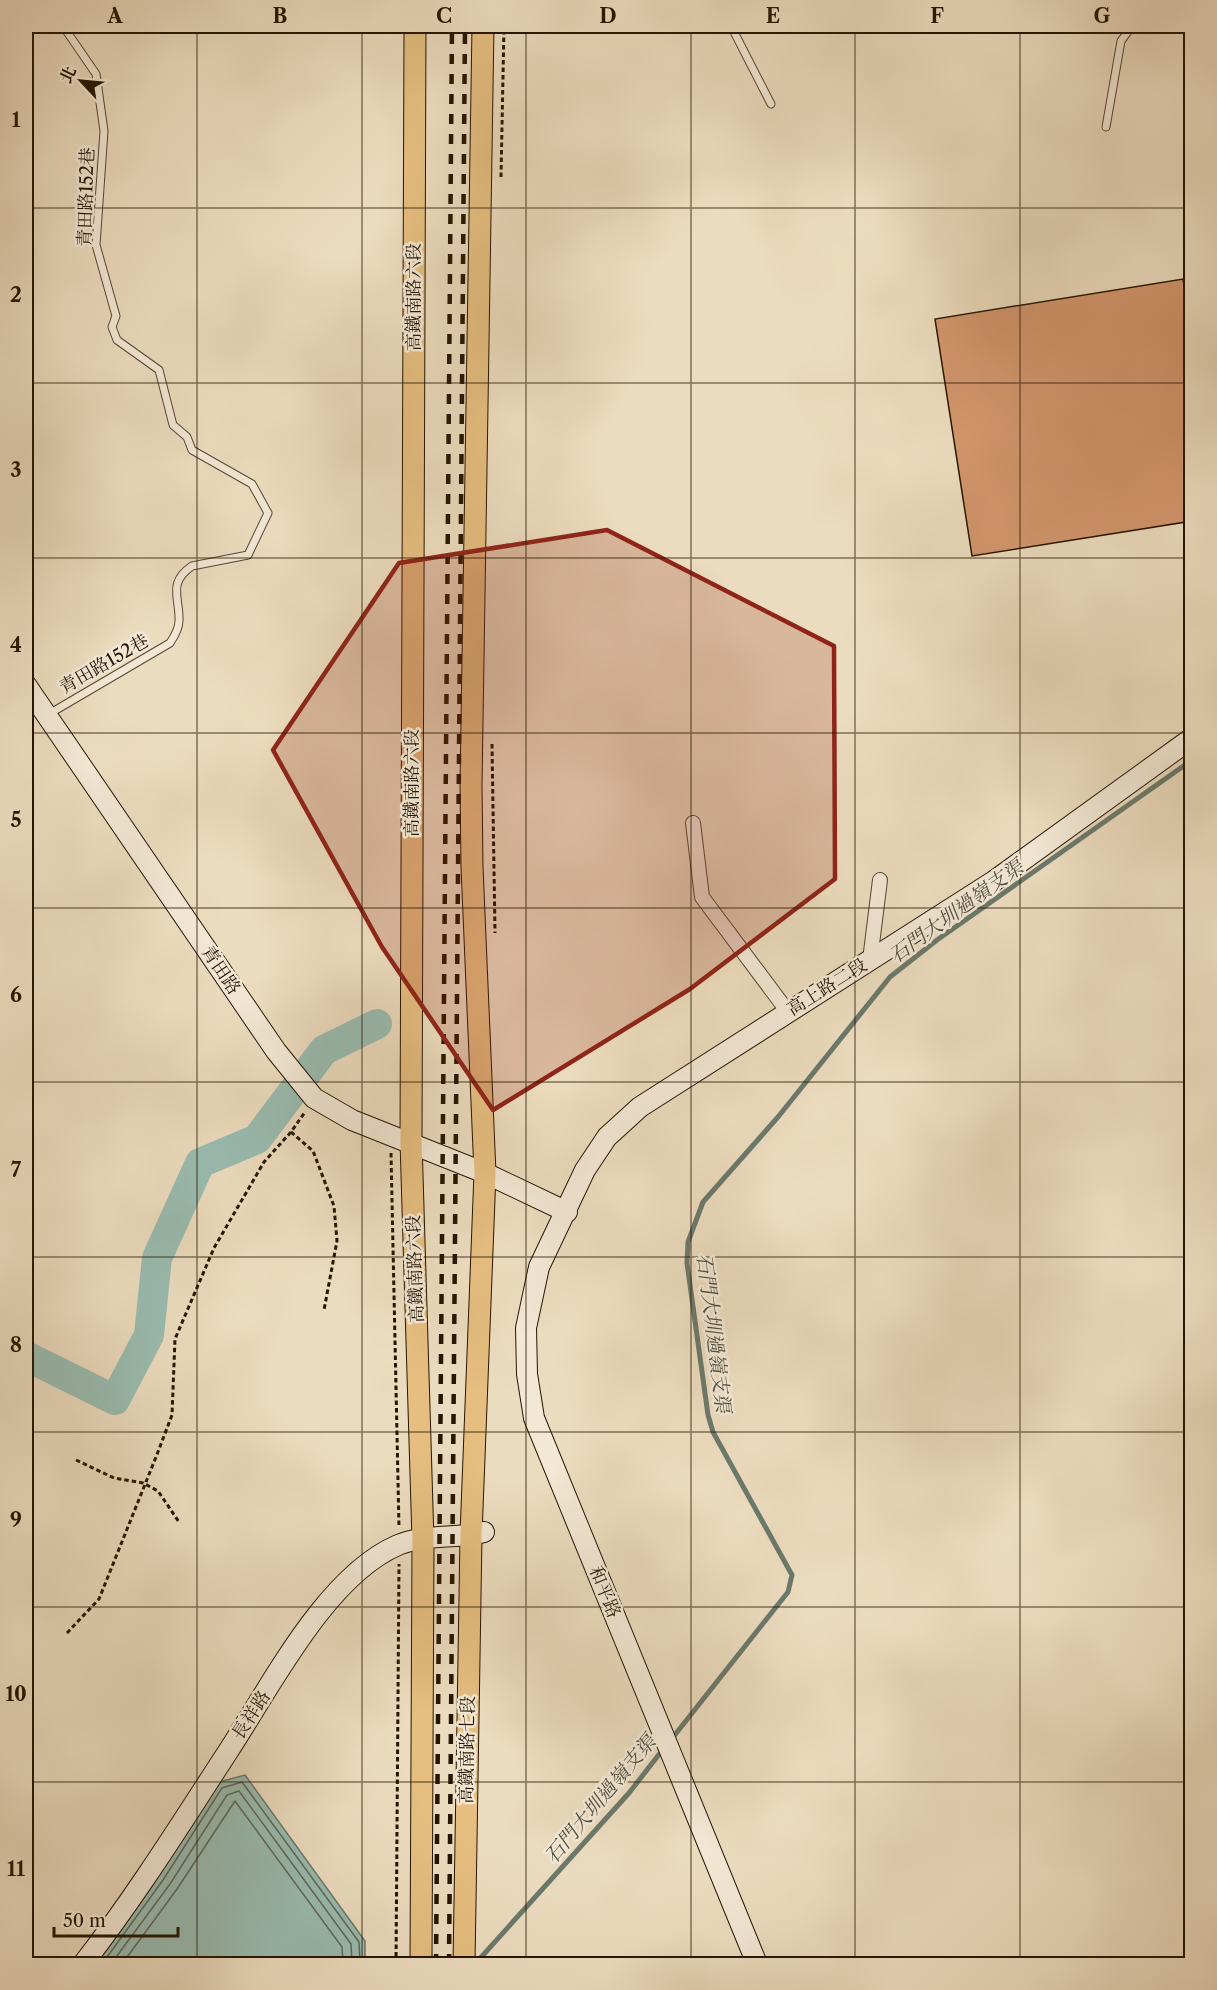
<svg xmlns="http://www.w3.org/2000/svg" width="1217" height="1990" viewBox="0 0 1217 1990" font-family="'Libre Caslon Text','Noto Serif TC',serif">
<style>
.water{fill:#99bcb1;stroke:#6b796b;stroke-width:1.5}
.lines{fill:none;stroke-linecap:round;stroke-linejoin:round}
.shore{stroke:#5f6859;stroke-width:1.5}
.stream{stroke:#6b796b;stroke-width:5}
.river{stroke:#99bcb1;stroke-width:30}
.building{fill:#d3966d;stroke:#251501;stroke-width:1.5}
.lane-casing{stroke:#574730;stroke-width:9}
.street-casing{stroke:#574730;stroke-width:16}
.secondary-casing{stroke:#251501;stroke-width:22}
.primary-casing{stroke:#251501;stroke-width:23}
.path{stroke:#251501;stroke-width:3;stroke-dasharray:4.5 3;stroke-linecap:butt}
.lane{stroke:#f3e8d5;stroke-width:7}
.street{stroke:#f3e8d5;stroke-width:14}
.secondary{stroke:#f3e8d5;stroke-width:20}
.primary{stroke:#e6be80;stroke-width:21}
.rail{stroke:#251501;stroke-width:4.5;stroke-dasharray:10 10;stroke-linecap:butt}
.marked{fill:#8f2418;fill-opacity:0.2;stroke:#8f2418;stroke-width:4.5;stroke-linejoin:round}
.grid{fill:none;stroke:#251501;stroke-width:1.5;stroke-opacity:0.55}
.labels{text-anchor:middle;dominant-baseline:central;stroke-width:5;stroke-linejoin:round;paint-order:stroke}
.street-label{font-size:18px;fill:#251501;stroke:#f3e8d5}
.water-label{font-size:20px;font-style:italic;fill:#4e4f3f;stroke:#f3e8d5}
.neatline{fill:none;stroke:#251501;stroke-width:2}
.grid-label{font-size:20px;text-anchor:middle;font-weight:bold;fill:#251501}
</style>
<rect width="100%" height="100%" fill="#ecdcbf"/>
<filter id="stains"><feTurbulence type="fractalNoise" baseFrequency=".00333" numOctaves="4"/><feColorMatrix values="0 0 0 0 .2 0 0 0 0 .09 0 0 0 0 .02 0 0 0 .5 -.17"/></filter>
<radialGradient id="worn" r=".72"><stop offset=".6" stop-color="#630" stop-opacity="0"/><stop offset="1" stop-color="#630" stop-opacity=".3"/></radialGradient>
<path class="water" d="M245 1775 365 1941V1964H94L158 1876 219 1782Z"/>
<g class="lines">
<g class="shore">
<path d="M102 1964 163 1880 222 1788 242 1782 359 1942 360 1964"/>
<path d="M111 1964 170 1884 227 1795 239 1791 351 1944 352 1964"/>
<path d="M122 1964 177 1889 235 1801 342 1947 343 1964"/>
</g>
<g class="stream">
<path d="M670 1741 788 1592 792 1575 713 1432 708 1415 687 1263 688 1242 703 1202 778 1117 890 977 937 940 1192 760"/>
<path d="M475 1964 629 1793 664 1748"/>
</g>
<path class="river" d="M26 1356 115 1400 149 1335 157 1258 200 1163 257 1139 324 1050 377 1024"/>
</g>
<path class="building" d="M1183 279 1192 331V521L972 556 935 319Z"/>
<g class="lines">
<defs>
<g id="lane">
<path d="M731 26 771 104"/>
<path d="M1106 127 1121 41 1132 26"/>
<path d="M49 714 170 643C174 637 179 629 179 621 180 598 167 583 192 566L248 555 268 513 252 484 192 450 187 437 173 425 159 370 117 340 112 327 116 316 96 245 104 131 96 74 63 26"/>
</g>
<g id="street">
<path d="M693 823 702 897 788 1012"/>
<path d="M870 960 880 880"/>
</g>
<g id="secondary">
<path d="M26 685 276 1051 314 1098 352 1120 485 1173 567 1212"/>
<path d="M83 1964C136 1896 182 1822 229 1750 271 1686 326 1576 398 1545 424 1534 457 1539 484 1532"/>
<path d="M757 1964 534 1418 527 1374 526 1328 539 1267 585 1170 607 1137 640 1107 994 881 1192 738"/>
</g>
<g id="primary">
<path d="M415 26 411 1141 423 1541 421 1964"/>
<path d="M464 1964 471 1535 485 1173 472 867 471 785 483 26"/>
</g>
</defs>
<use href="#lane" class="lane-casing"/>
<use href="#street" class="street-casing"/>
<use href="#secondary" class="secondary-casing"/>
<use href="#primary" class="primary-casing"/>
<g class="path">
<path d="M501 177 504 26"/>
<path d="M492 744 495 933"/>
<path d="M291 1132 313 1151 334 1206 337 1241 324 1310"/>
<path d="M391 1153 399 1528"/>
<path d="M76 1460 114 1478 143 1483 158 1491 179 1522"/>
<path d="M67 1633 99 1599 156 1457 172 1415 175 1339 214 1248 264 1162 291 1132 305 1112"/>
<path d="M396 1964 399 1564"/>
</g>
<use href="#lane" class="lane"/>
<use href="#street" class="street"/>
<use href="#secondary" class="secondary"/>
<use href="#primary" class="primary"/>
<g class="rail">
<path d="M436 1964 452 26"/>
<path d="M449 1964 465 26"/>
</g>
</g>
<path class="marked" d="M607 530 834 646 835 879 690 989 493 1110 382 947 273 750 399 563Z"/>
<path class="grid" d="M197 26V1964M362 26V1964M526 26V1964M691 26V1964M855 26V1964M1020 26V1964M26 208H1192M26 383H1192M26 558H1192M26 733H1192M26 908H1192M26 1082H1192M26 1257H1192M26 1432H1192M26 1607H1192M26 1782H1192"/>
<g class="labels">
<g class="street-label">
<text transform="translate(86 197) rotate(-88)">青田路152巷</text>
<text transform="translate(414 297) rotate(-90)">高鐵南路六段</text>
<text transform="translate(104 664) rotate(-30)">青田路152巷</text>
<text transform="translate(412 783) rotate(-90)">高鐵南路六段</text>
<text transform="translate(221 970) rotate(56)">青田路</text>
<text transform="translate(827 987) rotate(-32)">高上路二段</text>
<text transform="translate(415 1269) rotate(-92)">高鐵南路六段</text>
<text transform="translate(605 1592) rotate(68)">和平路</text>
<text transform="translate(251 1715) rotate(-57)">長祥路</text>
<text transform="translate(467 1750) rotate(-89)">高鐵南路七段</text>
</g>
<g class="water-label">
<text transform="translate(956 911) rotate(-36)">石門大圳過嶺支渠</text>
<text transform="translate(714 1333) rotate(83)">石門大圳過嶺支渠</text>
<text transform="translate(600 1799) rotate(-50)">石門大圳過嶺支渠</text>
</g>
</g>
<rect width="1217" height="1990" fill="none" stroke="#ecdcbf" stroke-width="66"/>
<g transform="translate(81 81) rotate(296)" stroke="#f3e8d5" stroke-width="4.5" paint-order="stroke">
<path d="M0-4.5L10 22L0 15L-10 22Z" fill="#251501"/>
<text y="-9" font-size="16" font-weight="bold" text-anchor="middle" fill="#251501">北</text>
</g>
<path d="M54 1927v9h124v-9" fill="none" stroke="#251501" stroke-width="3"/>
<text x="63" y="1927" font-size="18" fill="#251501" stroke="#f3e8d5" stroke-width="4.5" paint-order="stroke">50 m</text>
<rect x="33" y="33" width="1151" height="1924" class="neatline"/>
<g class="grid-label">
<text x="115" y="23">A</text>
<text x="280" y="23">B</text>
<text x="444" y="23">C</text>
<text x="608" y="23">D</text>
<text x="773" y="23">E</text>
<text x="937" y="23">F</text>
<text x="1102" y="23">G</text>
<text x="16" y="127">1</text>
<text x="16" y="302">2</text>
<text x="16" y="477">3</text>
<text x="16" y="652">4</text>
<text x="16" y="827">5</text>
<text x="16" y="1002">6</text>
<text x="16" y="1177">7</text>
<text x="16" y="1352">8</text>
<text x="16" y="1527">9</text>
<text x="16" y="1701">10</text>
<text x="16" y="1876">11</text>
</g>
<rect width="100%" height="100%" filter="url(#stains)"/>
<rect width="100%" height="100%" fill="url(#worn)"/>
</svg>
